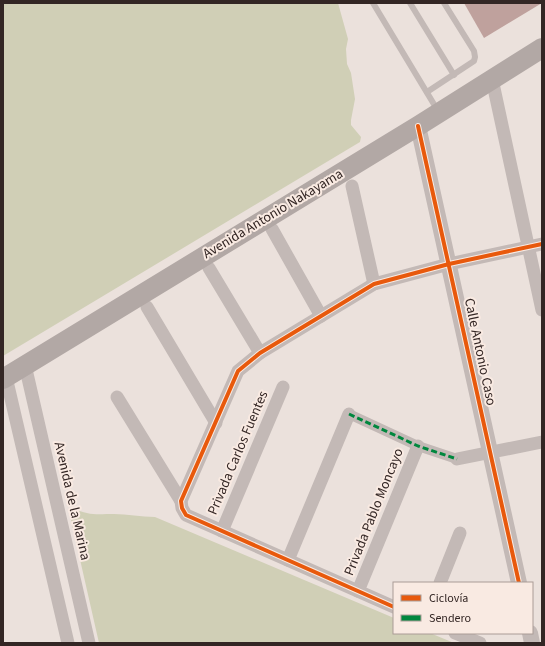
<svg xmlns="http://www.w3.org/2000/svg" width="545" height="646" viewBox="0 0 545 646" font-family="'Source Sans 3',sans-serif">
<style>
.green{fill:#d0cfb6}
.building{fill:#bfa19d}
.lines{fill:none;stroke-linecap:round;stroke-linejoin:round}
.service{stroke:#c3b9b6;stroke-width:6}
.pedestrian{stroke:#c3b9b6;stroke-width:10}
.minor{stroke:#c3b9b6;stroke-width:13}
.tertiary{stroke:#c3b9b6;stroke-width:16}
.primary{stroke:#b2a8a5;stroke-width:20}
.quiet{stroke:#00873e;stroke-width:3;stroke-dasharray:6 3;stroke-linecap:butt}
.cycleway-casing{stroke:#f9eae2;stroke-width:6}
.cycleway{stroke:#e8590c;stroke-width:4}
.labels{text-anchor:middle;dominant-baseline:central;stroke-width:4;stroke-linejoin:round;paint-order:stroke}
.street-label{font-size:14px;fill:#332624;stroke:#f9eae2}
</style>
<rect width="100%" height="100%" fill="#ebe1dc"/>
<g class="green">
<path d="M3 3H338L348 39 346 49 347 64 351 73 355 99 351 120V125L361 137 360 142 3 356Z"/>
<path d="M73 508C89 516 97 514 114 514 127 514 141 517 155 517L394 618V633H430L454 643H99L69 511Z"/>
</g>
<path class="building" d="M464 3H542L484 38Z"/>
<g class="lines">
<g class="service">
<path d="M373 3 438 111"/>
<path d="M410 3 454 75"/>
<path d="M427 92 474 61 475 57 474 51 444 3"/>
</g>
<path class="pedestrian" d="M349 414 418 446 457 459"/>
<g class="minor">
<path d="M492 79 542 310"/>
<path d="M352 186 374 284"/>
<path d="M272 229 321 316"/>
<path d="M209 268 260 353"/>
<path d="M147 307 216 423"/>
<path d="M25 365 89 643"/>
<path d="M6 377 68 643"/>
<path d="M117 397 181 501"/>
<path d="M457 459 542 442"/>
<path d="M222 531 283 387"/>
<path d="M288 560 349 414"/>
<path d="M440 583 460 533"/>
<path d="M358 591 418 446"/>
<path d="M394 607 186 515 182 508 181 501 238 371 260 353 374 284 449 264 542 244"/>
<path d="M455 633 480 643"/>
</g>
<g class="tertiary">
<path d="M418 126 519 583"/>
<path d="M530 633 532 643"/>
</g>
<path class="primary" d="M3 379 418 126 542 48"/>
<path class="quiet" d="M349 414 418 446 457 459"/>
<defs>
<g id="cycleway">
<path d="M418 126 519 583"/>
<path d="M394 607 186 515 182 508 181 501 238 371 260 353 374 284 449 264 542 244"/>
</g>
</defs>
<use href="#cycleway" class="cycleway-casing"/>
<use href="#cycleway" class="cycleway"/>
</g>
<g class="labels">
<g class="street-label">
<text transform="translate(273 214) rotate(-31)">Avenida Antonio Nakayama</text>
<text transform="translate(480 352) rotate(78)">Calle Antonio Caso</text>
<text transform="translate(238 453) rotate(-67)">Privada Carlos Fuentes</text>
<text transform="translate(72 501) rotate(77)">Avenida de la Marina</text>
<text transform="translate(374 512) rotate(-68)">Privada Pablo Moncayo</text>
</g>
</g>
<rect width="545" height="646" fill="none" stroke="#332624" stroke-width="8"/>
<rect x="393" y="582" width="140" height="52" fill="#f9eae2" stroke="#aa9c96"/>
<rect x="401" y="595" width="20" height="6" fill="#e8590c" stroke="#aa9c96"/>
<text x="429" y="602" font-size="12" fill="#332624">Ciclovía</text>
<rect x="401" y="615" width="20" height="6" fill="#00873e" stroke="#aa9c96"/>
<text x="429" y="622" font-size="12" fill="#332624">Sendero</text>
</svg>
